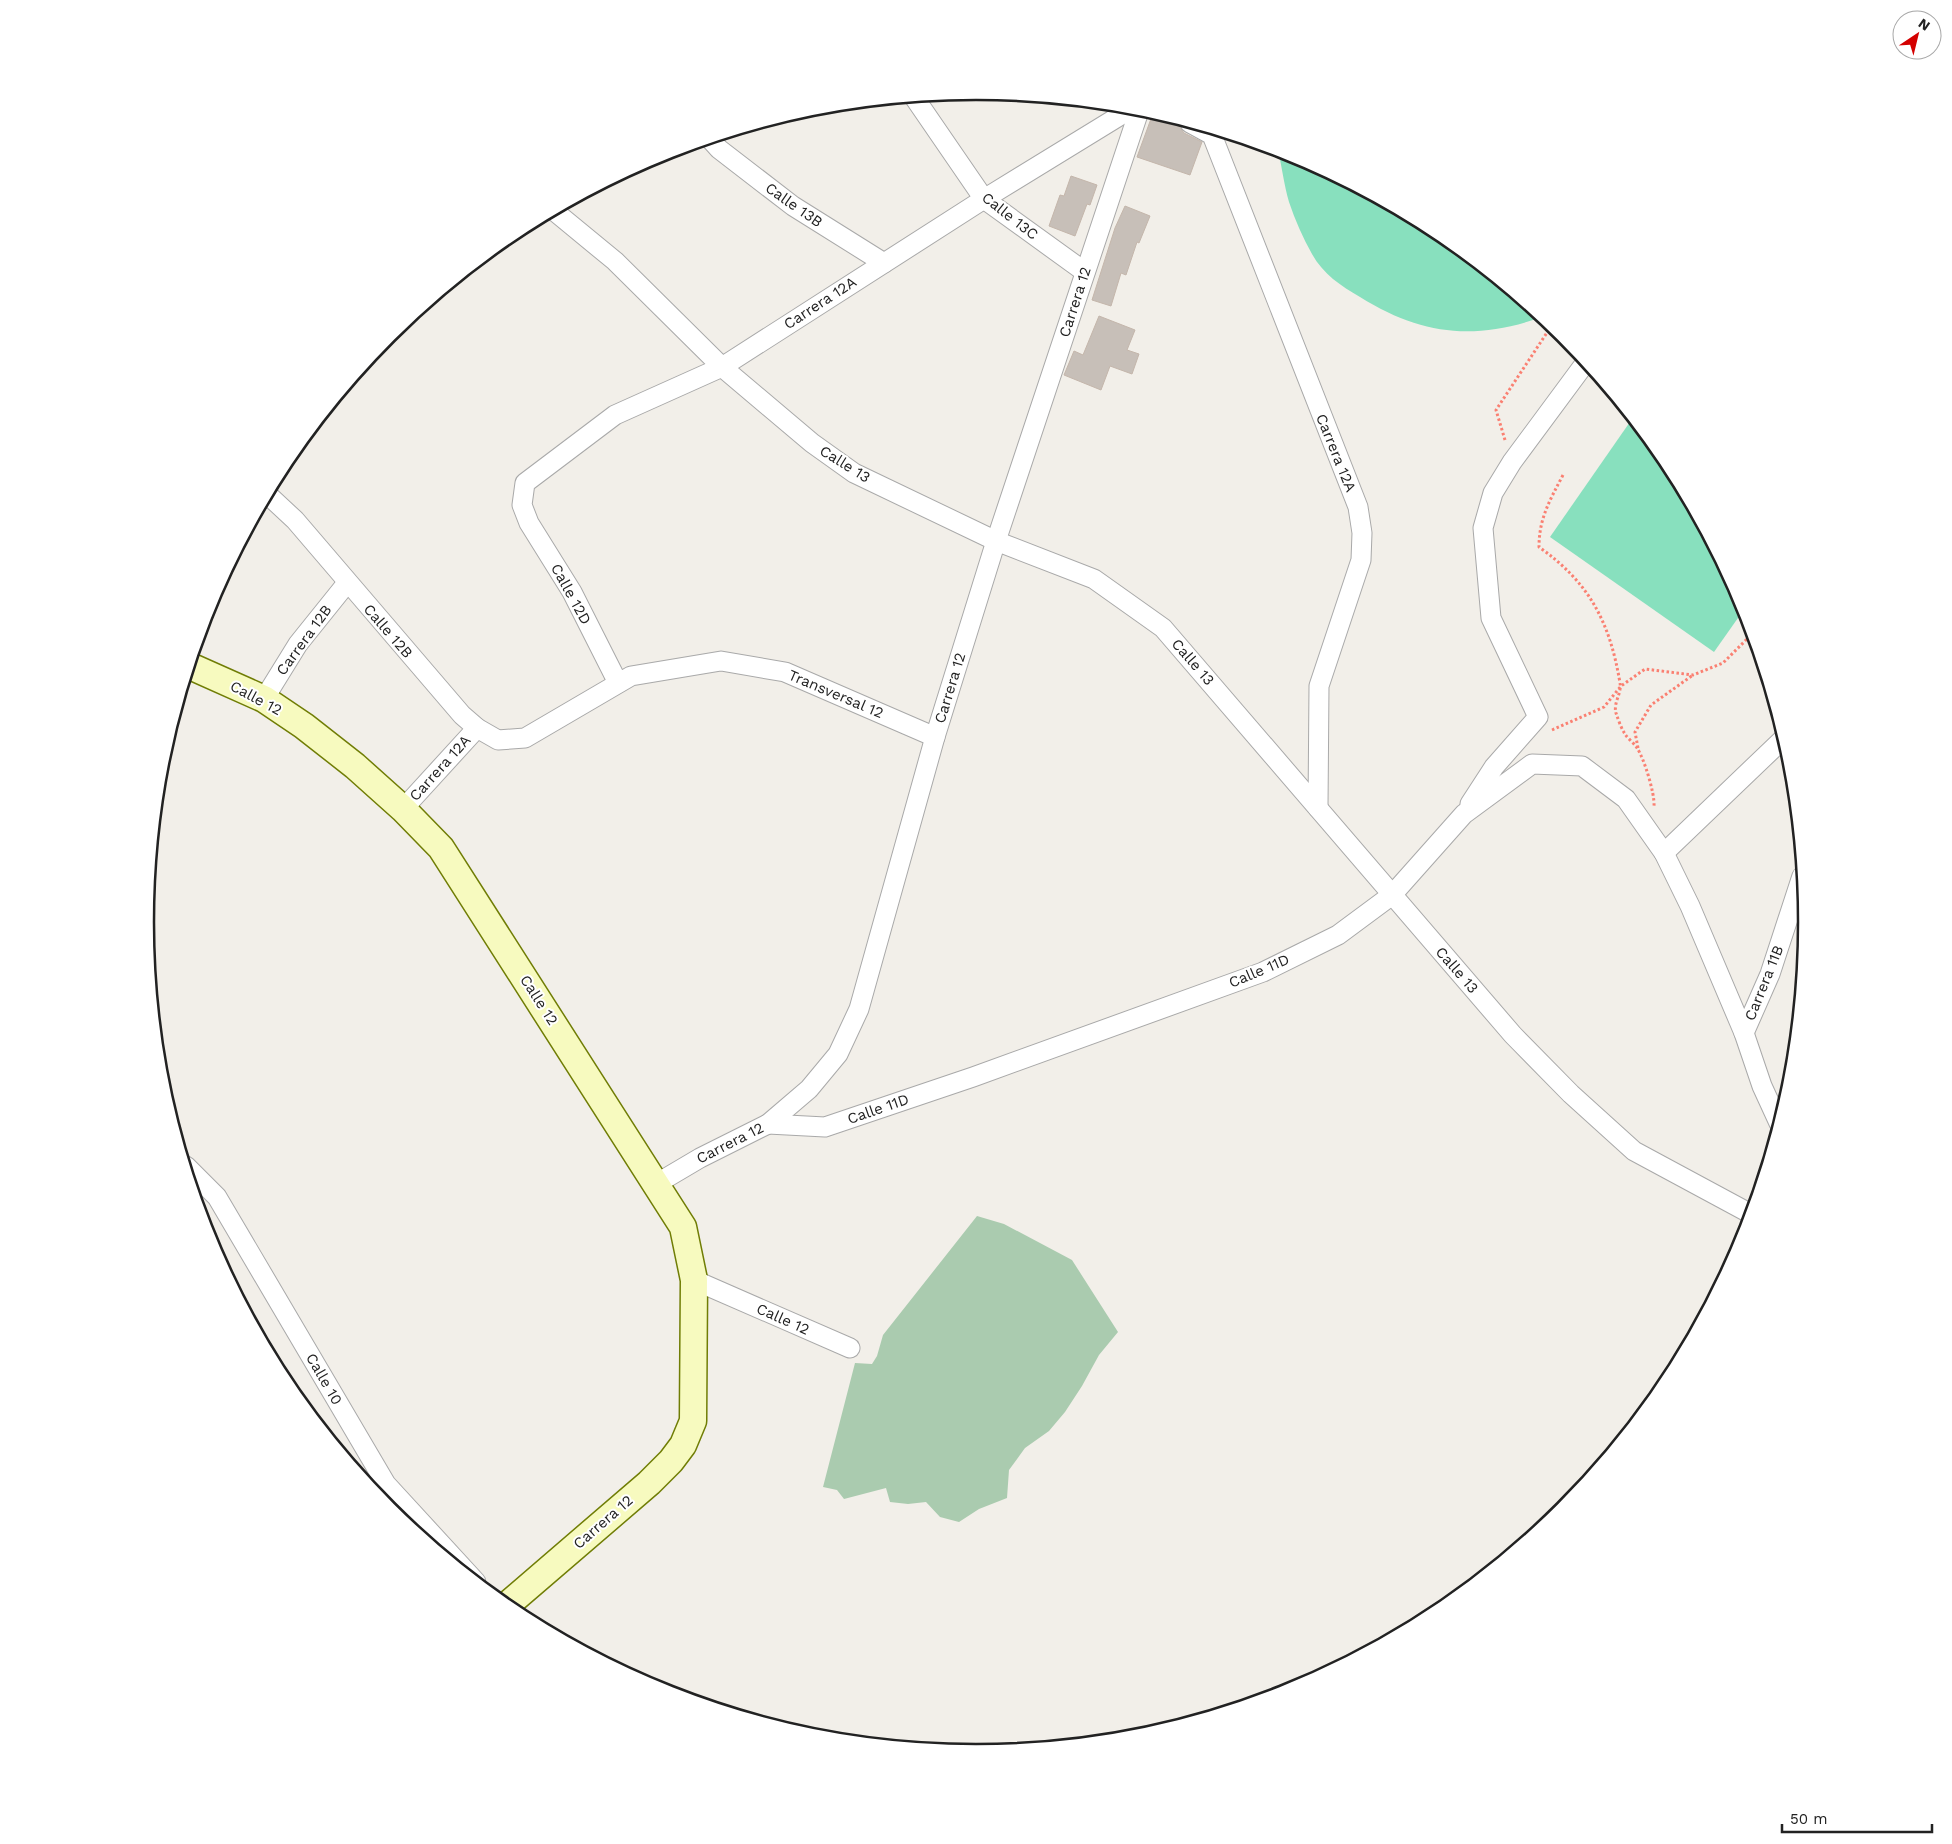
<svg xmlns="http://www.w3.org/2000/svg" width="1952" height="1844" viewBox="0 0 1952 1844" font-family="'Work Sans',sans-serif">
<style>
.cemetery{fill:#aacbaf}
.pitch{fill:#88e0be}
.building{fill:#c7bfb8;stroke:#c4b6ab}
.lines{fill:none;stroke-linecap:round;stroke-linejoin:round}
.street-casing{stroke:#a9a9a9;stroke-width:21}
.secondary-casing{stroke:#707d05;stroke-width:29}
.path{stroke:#fa8072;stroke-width:3;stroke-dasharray:2.5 2.5;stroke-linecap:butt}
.street{stroke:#fff;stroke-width:19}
.secondary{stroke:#f7fabf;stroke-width:26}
.labels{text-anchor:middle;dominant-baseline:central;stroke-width:4;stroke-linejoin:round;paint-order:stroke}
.street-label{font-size:15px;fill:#222;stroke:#fff}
.rim{fill:none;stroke:#222;stroke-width:2.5}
</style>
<rect width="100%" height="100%" fill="#f2efe9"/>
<path class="cemetery" d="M977 1216 1004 1224 1072 1260 1118 1332 1099 1355 1082 1386 1065 1412 1049 1431 1025 1448 1009 1470 1007 1498 979 1509 959 1522 940 1517 926 1502 908 1504 890 1502 886 1488 844 1499 837 1490 823 1487 855 1363 872 1364 877 1356 883 1335Z"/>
<g class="pitch">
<path d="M1278 150 1294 155 1438 231 1542 317C1474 341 1421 335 1360 297 1341 286 1323 274 1312 254 1303 238 1295 220 1289 202 1284 185 1282 167 1278 150Z"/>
<path d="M1632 419 1667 461 1744 604 1745 608 1714 652 1550 537Z"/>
</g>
<g class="building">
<path d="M1152 116 1179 126 1184 133 1202 142 1190 175 1137 157Z"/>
<path d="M1071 176 1097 185 1090 205 1087 204 1075 236 1049 226 1060 195 1064 196Z"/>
<path d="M1125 206 1150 216 1139 243 1137 242 1126 275 1121 273 1111 306 1092 300 1115 228Z"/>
<path d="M1099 316 1135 330 1127 350 1139 354 1132 374 1110 366 1101 390 1064 375 1074 351 1083 355Z"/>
</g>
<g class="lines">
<defs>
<g id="street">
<path d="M914 97 984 199 1085 272"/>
<path d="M1190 123 1212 135 1358 507 1362 533 1361 560 1319 686 1318 808"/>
<path d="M710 139 719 149 793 206 884 263"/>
<path d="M553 210 615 261 722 367 812 443 854 473 996 541 1094 579 1163 628 1513 1035 1571 1094 1634 1151 1751 1214"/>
<path d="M267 494 295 520 462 715 477 728 498 740 525 738 631 676 721 661 785 672 935 737"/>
<path d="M618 683 572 592 529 523 522 505 525 483 615 415 722 367 984 199 1134 107"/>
<path d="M264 699 298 644 347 583"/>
<path d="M1470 804 1494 767 1538 717 1491 618 1483 528 1493 493 1512 462 1586 362"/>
<path d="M403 809 477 728"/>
<path d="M1664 853 1784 738"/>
<path d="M1744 1033 1770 974 1802 876"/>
<path d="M768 1124 825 1127 973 1077 1263 972 1338 935 1392 895 1464 814 1532 764 1582 766 1626 799 1664 853 1690 906 1744 1033 1762 1086 1779 1123"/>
<path d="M186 1166 217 1197 386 1484 476 1582"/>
<path d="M656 1184 700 1158 768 1124 809 1089 838 1054 859 1009 935 737 996 541 1140 108"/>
<path d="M694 1280 850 1348"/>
</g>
<path id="secondary" d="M190 666 264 699 304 726 355 766 403 809 441 848 683 1227 694 1280 693 1421 683 1445 671 1461 649 1483 506 1606"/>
</defs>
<use href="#street" class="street-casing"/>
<use href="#secondary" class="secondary-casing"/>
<g class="path">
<path d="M1505 440 1496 410 1552 325"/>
<path d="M1563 475C1550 500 1539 518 1539 547 1590 583 1610 623 1620 683 1622 693 1613 703 1616 713 1618 719 1621 728 1625 734 1628 739 1634 743 1637 748 1644 758 1655 794 1654 806"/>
<path d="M1552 730 1604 707 1621 686 1645 669 1693 675 1723 663 1749 637 1750 627"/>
<path d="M1638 748 1635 732 1651 705 1693 675"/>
</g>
<use href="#street" class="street"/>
<use href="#secondary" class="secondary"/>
</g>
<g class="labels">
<g class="street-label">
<text transform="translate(794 205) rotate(35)">Calle 13B</text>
<text transform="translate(1010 216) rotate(38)">Calle 13C</text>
<text transform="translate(1075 302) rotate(-72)">Carrera 12</text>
<text transform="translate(820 303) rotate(-33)">Carrera 12A</text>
<text transform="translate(1336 453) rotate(68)">Carrera 12A</text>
<text transform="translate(845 464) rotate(32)">Calle 13</text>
<text transform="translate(571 594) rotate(61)">Calle 12D</text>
<text transform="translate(388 631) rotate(49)">Calle 12B</text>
<text transform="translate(304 640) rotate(-54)">Carrera 12B</text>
<text transform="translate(1193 662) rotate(49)">Calle 13</text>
<text transform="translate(950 688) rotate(-73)">Carrera 12</text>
<text transform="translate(836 694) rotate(23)">Transversal 12</text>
<text transform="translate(256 698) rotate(28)">Calle 12</text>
<text transform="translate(440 768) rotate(-48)">Carrera 12A</text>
<text transform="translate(1457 970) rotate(49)">Calle 13</text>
<text transform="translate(1259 971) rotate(-23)">Calle 11D</text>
<text transform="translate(1764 983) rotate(-68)">Carrera 11B</text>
<text transform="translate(539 1000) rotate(57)">Calle 12</text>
<text transform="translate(878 1109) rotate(-19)">Calle 11D</text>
<text transform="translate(730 1143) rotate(-27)">Carrera 12</text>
<text transform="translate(783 1319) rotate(24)">Calle 12</text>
<text transform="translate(324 1379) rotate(60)">Calle 10</text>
<text transform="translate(603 1522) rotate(-41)">Carrera 12</text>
</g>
</g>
<path d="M0 0H1952V1844H0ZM154 922a822 822 0 1 1 1644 0a822 822 0 1 1-1644 0Z" fill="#fff" fill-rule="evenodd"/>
<path class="rim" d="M154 922a822 822 0 1 1 1644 0a822 822 0 1 1-1644 0Z"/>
<g transform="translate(1917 35) rotate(35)"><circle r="24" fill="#ffffff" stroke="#a7a7a7"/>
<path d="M0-4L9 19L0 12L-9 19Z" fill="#d40000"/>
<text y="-8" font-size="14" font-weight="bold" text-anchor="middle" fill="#222222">N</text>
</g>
<path d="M1782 1824v8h150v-8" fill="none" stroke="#222222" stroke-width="2.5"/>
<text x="1790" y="1824" font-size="15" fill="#222222" stroke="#ffffff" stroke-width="4" paint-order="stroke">50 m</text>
</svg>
